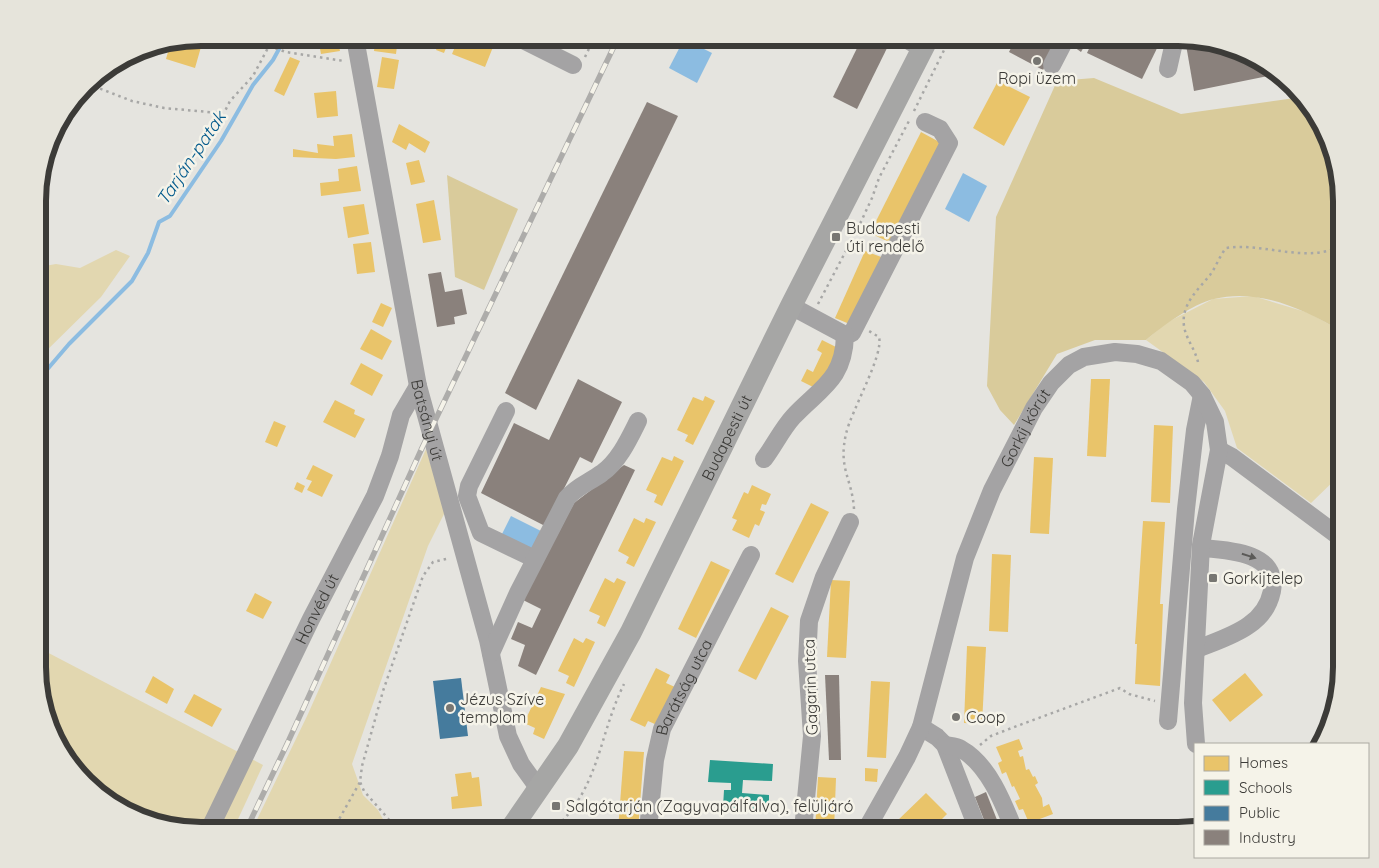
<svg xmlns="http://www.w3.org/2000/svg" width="1379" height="868" viewBox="0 0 1379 868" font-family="Quicksand,sans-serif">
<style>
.green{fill:#e2d7b0}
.forest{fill:#d9cb9b}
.water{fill:#8cbce1}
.homes{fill:#e9c46a}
.schools{fill:#2a9d8f}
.public{fill:#457b9d}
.industry{fill:#8a817c}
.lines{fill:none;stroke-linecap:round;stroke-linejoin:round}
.stream{stroke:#8cbce1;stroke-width:4}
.path{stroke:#a7a7a6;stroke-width:2.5;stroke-dasharray:2.5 4;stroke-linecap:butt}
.minor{stroke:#a4a3a4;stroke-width:18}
.major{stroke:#a6a6a5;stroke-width:22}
.rail-casing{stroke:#adacaa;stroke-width:5.5}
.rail{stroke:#f5f3e9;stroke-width:4;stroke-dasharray:11;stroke-linecap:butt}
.oneway{fill:#5b5a58}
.poi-dot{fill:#777672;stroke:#f5f3e9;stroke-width:2}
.labels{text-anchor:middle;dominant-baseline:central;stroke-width:5;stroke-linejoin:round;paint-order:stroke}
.poi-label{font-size:16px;fill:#3c3b38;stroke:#f5f3e9;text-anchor:start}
.street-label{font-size:16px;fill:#3c3b38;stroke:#f5f3e9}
.water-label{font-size:18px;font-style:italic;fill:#035a8c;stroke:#f5f3e9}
.rim{fill:none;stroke:#3c3b38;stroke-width:6}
</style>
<rect width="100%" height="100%" fill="#e5e4df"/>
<g class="green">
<path d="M116 250 130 256 101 297 39 358V267L56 264 80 268Z"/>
<path d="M1253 296 1309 313 1341 331V474L1311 503 1237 448 1225 411 1204 382 1146 340 1166 323 1213 299Z"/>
<path d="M426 449 445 512 428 546 352 764 363 795 378 810 389 830H252L308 714Z"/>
<path d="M39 648 263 765 233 830H201L159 825 111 803 65 757 39 688Z"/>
</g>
<g class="forest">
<path d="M1094 78 1181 114 1295 98V93L1319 119 1341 190V331C1303 309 1259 288 1214 299 1194 303 1161 327 1146 340H1095L1057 354 1014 425 1000 410 987 386 996 217 1057 81Z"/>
<path d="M447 175 518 209 484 290 455 277Z"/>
</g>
<g class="water">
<path d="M684 39 712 53 697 83 669 68Z"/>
<path d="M963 173 987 186 969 222 945 209Z"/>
<path d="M511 516 541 531 533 549 502 534Z"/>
</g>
<g class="homes">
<path d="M318 38H337L340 51 321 54Z"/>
<path d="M376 38H398L396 54 374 51Z"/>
<path d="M441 38H450L444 53 436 50Z"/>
<path d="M454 38H484L495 42 485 67 452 54 457 42 453 40Z"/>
<path d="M185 43 201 47 195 68 166 59 170 45 183 49Z"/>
<path d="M290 57 300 61 284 96 274 91Z"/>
<path d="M382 57 399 60 394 89 377 87Z"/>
<path d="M998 81 1030 97 1004 146 973 128Z"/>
<path d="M336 91 338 116 317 118 314 93Z"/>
<path d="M399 124 430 142 425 153 409 143 406 150 392 142Z"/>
<path d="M921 132 943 144 893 244 870 233Z"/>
<path d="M352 134 355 157 336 159 293 157V149L318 153 317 144 334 146 333 136Z"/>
<path d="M419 160 425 182 411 185 406 163Z"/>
<path d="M357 166 361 191 321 196 320 183 339 181 338 169Z"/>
<path d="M434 200 441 240 423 243 416 204Z"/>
<path d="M364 204 369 234 348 238 343 207Z"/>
<path d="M371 242 375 272 357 274 353 244Z"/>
<path d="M865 251 884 258 852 325 835 318Z"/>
<path d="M381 303 392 308 383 327 372 322Z"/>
<path d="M371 329 392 341 382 360 360 349Z"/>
<path d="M822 340 838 348 819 390 801 381 807 369 813 372 822 353 817 350Z"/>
<path d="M361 363 383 375 372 396 350 384Z"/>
<path d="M1091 379H1110L1106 457 1087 456Z"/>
<path d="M705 396 715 401 693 445 685 441 688 435 677 430 693 397 703 401Z"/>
<path d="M335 400 355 410 354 414 365 419 355 438 323 422Z"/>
<path d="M274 421 286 426 277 447 265 442Z"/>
<path d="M1154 425 1173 426 1170 503 1151 502Z"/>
<path d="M674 456 684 461 662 506 654 502 657 495 646 490 662 457 672 461Z"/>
<path d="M1034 457 1053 458 1049 534 1030 533Z"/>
<path d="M313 465 333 475 322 497 307 490 312 481 306 479Z"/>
<path d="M297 482 305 486 302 493 294 489Z"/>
<path d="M752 485 771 494 766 505 762 504 760 510 765 512 759 526 755 524 749 538 732 530 737 520 732 518 744 492 748 494Z"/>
<path d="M811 503 829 512 793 583 775 574Z"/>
<path d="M634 518 644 523 646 518 656 522 634 567 626 563 629 557 618 551Z"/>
<path d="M1143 521 1165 522 1160 604H1163L1160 686 1135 684 1137 644H1135Z"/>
<path d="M992 554 1011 555 1008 632 989 631Z"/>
<path d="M711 561 730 570 696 638 678 629Z"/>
<path d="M605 578 614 583 617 578 626 582 605 627 597 623 600 616 589 611Z"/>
<path d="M831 580 850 581 846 658 827 657Z"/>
<path d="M255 593 272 602 263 619 246 611Z"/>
<path d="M771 607 789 616 756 680 738 671Z"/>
<path d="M1341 635V668L1332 638Z"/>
<path d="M574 638 583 643 586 638 595 642 574 687 566 683 569 676 558 671Z"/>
<path d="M967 646 986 647 982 724 964 723Z"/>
<path d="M656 668 670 675 666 683 675 687 657 725 648 721 645 727 630 720Z"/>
<path d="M1245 673 1263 695 1230 722 1212 700Z"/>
<path d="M153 676 174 689 167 704 145 692Z"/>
<path d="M871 681 890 682 886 758 867 757Z"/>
<path d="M541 687 565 694 544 739 533 734 535 728 524 723Z"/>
<path d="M194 694 222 709 212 727 184 712Z"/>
<path d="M1019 739 1023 749 1018 751 1020 757 1023 756 1026 770 1029 769 1033 777 1035 776 1038 783 1035 785 1042 798 1043 807 1049 804 1053 814 1029 823 1023 809 1019 810 1015 801 1020 799 1014 786 1012 787 1006 772 1002 774 998 763 1002 761 996 747Z"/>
<path d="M624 751 644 752 638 830H618Z"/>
<path d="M865 768 878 769 877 782 865 781Z"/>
<path d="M471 772 472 778 479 777 482 806 452 809 451 797 458 796 455 774Z"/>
<path d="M818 777 836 778 834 830H815Z"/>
<path d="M926 793 947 814 931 830H904L896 822Z"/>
</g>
<path class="schools" d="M710 760 773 764 772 781 743 780 742 793 769 795V810L723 807 724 790H731V783L708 782Z"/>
<path class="public" d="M461 678 468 736 440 739 433 681Z"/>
<g class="industry">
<path d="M862 38H886L891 40 857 109 833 97Z"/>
<path d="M1016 38H1059L1043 70 1009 52Z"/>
<path d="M1078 38H1089L1081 52 1074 47Z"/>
<path d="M1094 38H1162L1142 79 1087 53Z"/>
<path d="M1185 39 1230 46 1266 64 1268 76 1194 91Z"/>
<path d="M647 102 678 116 536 410 505 393Z"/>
<path d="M441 272 445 292 462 289 467 314 454 317 455 324 437 327 428 274Z"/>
<path d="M578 379 622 402 592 463 580 457 545 526 481 493 514 423 549 440Z"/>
<path d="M624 465 635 470 536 675 518 666 525 645 511 639 518 622 532 628 541 609 523 600 574 503Z"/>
<path d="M825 675H839L841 760H829Z"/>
<path d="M986 792 1001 830H988L975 797Z"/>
</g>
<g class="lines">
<path class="stream" d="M39 379 69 344 132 281 148 253 159 222 170 216 221 141 253 85 273 60 285 38"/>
<g class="path">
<path d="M585 57 594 38"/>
<path d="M88 84 132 101 164 108 219 113 225 111 230 101 253 76 269 46 286 52 344 61"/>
<path d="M914 111 950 38"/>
<path d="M1341 248 1335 262 1341 277"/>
<path d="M818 304 859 226 872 198 879 178 910 119"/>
<path d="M1198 362C1195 349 1186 339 1184 326 1181 304 1198 290 1210 275 1216 267 1219 257 1226 248 1263 242 1305 264 1341 246"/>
<path d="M854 509C852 478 838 469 846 434 851 411 884 355 879 337L869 331"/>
<path d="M980 745 991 736 1017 726 1120 688 1129 694 1155 701"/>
<path d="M333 830 360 782"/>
<path d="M398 830 364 791 360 782 362 766 383 691 423 576 433 562 450 558"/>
<path d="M553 830C600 788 598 737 624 684"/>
</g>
<g class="minor">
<path id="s1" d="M355 38 418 386 488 640 508 736 521 764 539 789"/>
<path d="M519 38 573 65"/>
<path d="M904 38 923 49"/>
<path d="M1052 65 1066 38"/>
<path d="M1168 69 1175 38"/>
<path d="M791 306 845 335 852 333 949 143 940 129 925 122"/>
<path d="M506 411 469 486 467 496 481 533 535 559"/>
<path d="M1219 450 1232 457 1341 538"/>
<path d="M764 459C774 446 782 429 793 417 820 388 844 380 845 335"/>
<path d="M1197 649C1214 642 1234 636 1249 625 1261 617 1269 605 1272 591 1279 552 1228 550 1201 548"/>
<path d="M491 653 518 593 567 498C577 486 590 482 602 473 619 461 629 439 638 421"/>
<path d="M1168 721 1186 509 1195 430 1202 395"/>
<path d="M921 727 937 737 945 745 978 830"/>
<path d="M945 745C950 746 956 746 961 749 988 764 1003 802 1014 830"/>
<path id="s2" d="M209 830 311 619 375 496 390 456 401 415 418 386"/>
<path id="s3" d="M648 830 655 760 662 729 751 555"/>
<path d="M803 830 812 736 807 661 809 621 824 577 850 522"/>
<path id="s4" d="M866 830 907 757 921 727 965 558 992 490 1034 408 1051 383 1069 365 1084 357 1115 352 1137 354 1161 361 1192 383 1202 395 1215 422 1219 450 1201 545 1193 703 1196 744"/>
</g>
<path class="major" id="s5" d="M510 830 568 746 631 632 791 306 928 38"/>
<defs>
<path id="rail" d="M246 830 288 742 422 448 618 38"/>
</defs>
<use href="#rail" class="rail-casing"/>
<use href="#rail" class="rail"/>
</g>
<defs><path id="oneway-solid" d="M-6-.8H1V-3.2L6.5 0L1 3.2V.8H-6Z" transform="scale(1.25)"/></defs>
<use class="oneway" href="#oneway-solid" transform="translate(1249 556) rotate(18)"/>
<g class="poi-dot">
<circle cx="1037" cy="61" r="5"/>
<rect x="831" y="232" width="10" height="10" rx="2.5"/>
<rect x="1208" y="573" width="10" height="10" rx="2.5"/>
<circle cx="450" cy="708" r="5"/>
<circle cx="956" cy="717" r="5"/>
<rect x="551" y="801" width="10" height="10" rx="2.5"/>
</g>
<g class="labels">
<g class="poi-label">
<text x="1037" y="78" text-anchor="middle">Ropi üzem</text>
<text x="846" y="228">Budapesti<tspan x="846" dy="18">úti rendelő</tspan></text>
<text x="1223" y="578">Gorkijtelep</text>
<text x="460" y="699">Jézus Szíve<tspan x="460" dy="18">templom</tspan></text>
<text x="966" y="717">Coop</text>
<text x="566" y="806">Salgótarján (Zagyvapálfalva), felüljáró</text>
</g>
<g class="street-label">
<text stroke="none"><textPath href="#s1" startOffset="389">Batsányi út</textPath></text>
<text stroke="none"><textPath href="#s4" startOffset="435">Gorkij körút</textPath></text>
<text stroke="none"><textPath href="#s5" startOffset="449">Budapesti út</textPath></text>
<text stroke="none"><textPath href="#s2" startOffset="246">Honvéd út</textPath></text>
<text transform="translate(810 687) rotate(-92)">Gagarin utca</text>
<text stroke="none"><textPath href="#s3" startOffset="149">Barátság utca</textPath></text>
</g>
<g class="water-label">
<text transform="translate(191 158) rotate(-56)">Tarján-patak</text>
</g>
</g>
<path d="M0 0H1379V868H0ZM201 46H1178A155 155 0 0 1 1333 201V667A155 155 0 0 1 1178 822H201A155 155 0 0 1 46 667V201A155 155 0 0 1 201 46Z" fill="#e6e4db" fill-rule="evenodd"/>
<path class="rim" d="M201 46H1178A155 155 0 0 1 1333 201V667A155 155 0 0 1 1178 822H201A155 155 0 0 1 46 667V201A155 155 0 0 1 201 46Z"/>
<rect x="1194" y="743" width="175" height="115" fill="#f5f3e9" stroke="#aba9a2"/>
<rect x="1204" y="756" width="25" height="15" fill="#e9c46a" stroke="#aba9a2"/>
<text x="1239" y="768" font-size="15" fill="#3c3b38">Homes</text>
<rect x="1204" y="780" width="25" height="15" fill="#2a9d8f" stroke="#aba9a2"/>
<text x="1239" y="793" font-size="15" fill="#3c3b38">Schools</text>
<rect x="1204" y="806" width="25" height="15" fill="#457b9d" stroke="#aba9a2"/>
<text x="1239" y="818" font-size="15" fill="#3c3b38">Public</text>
<rect x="1204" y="830" width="25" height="15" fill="#8a817c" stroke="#aba9a2"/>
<text x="1239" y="843" font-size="15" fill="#3c3b38">Industry</text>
</svg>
